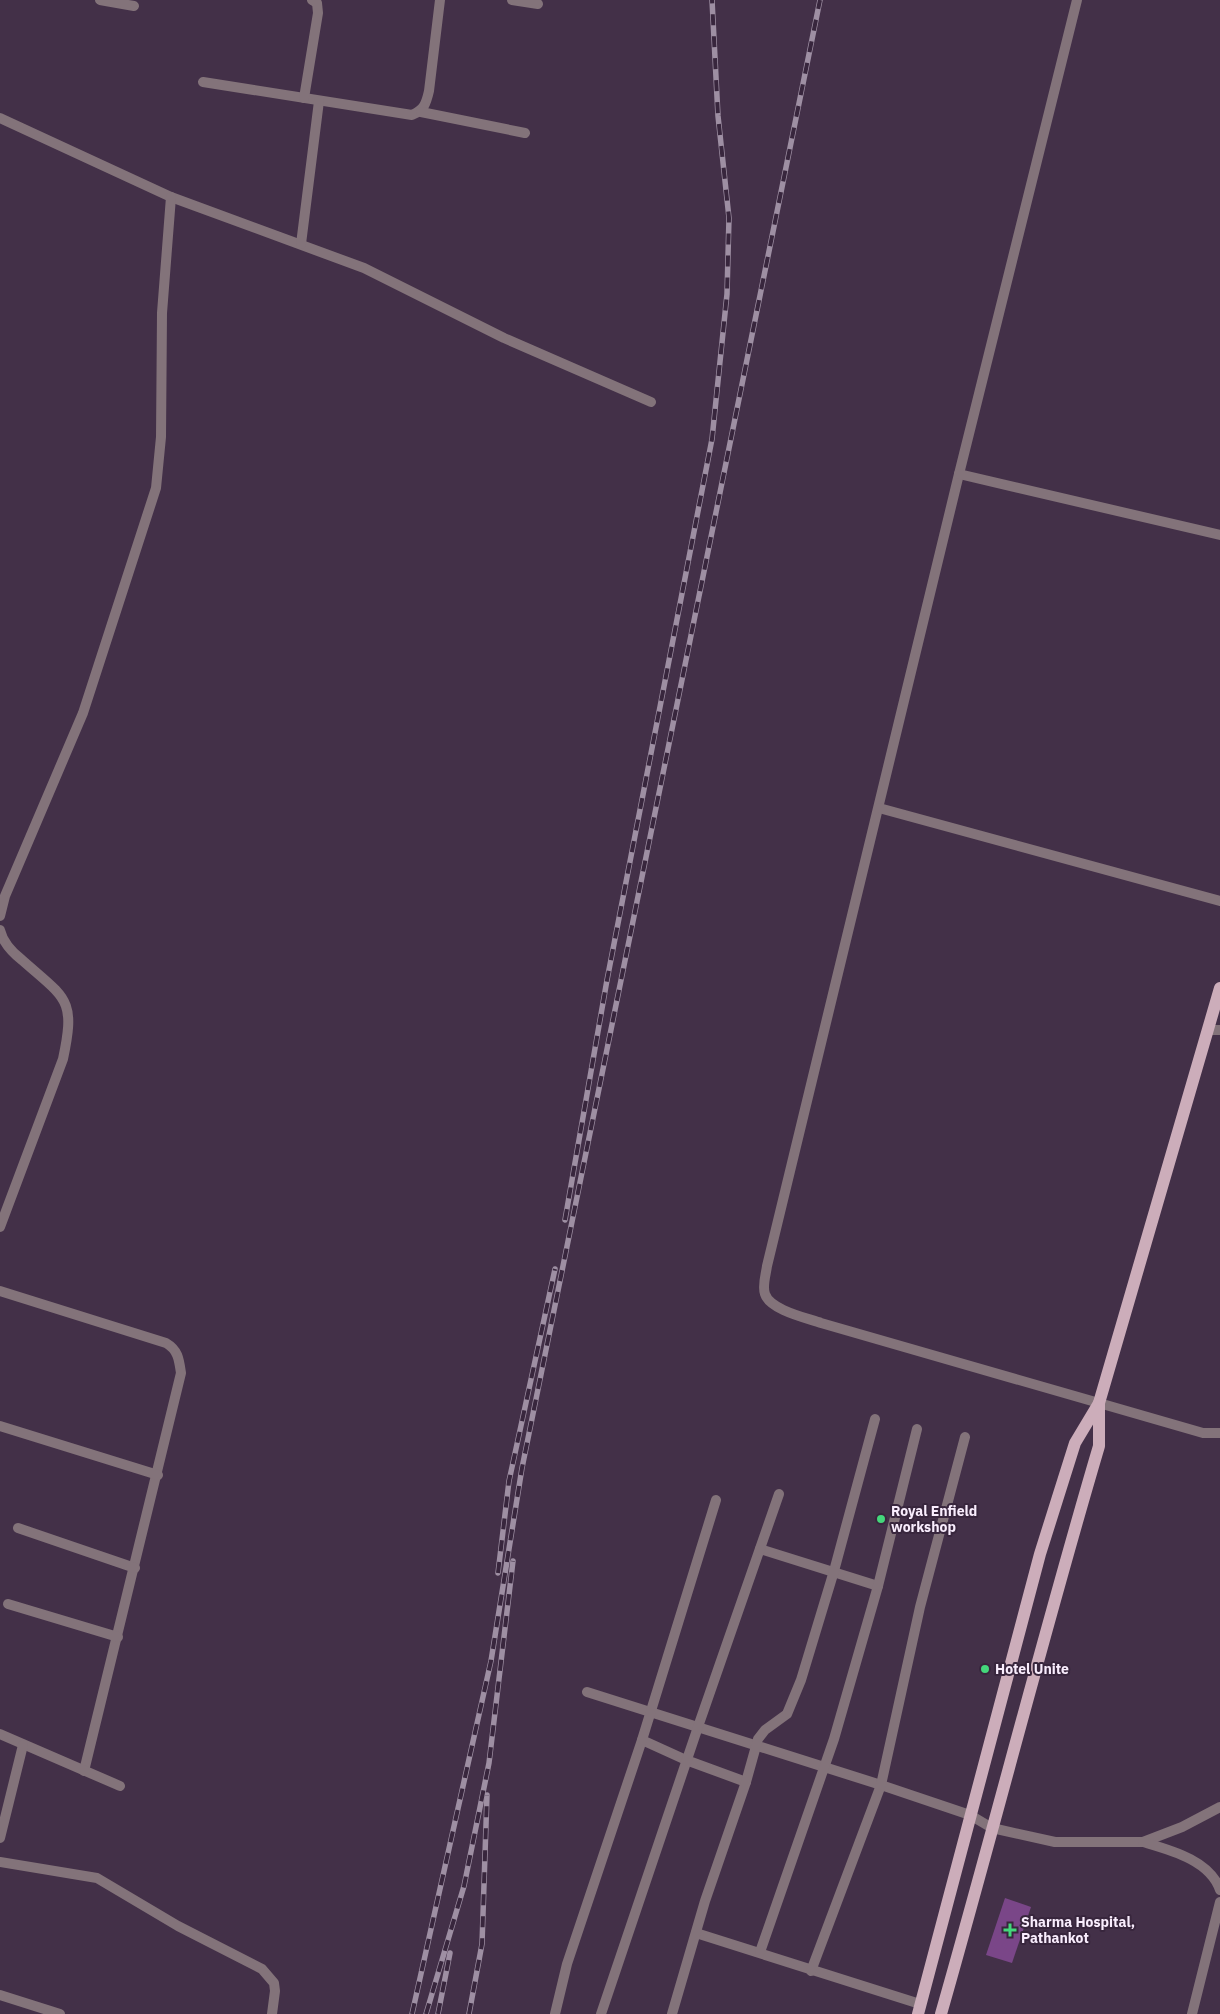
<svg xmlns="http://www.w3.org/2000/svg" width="1220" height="2014" viewBox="0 0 1220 2014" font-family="'IBM Plex Sans',sans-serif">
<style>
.building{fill:#7a4688}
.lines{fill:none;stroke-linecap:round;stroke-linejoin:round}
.lane{stroke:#83737a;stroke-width:10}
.street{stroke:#83737a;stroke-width:10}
.primary{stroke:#ccadba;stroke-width:12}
.rail-casing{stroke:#9e8fa3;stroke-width:5.5}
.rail{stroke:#38263d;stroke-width:4;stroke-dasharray:11;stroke-linecap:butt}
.poi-dot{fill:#44d77b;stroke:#38263d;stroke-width:2}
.labels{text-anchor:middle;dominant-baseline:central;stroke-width:4;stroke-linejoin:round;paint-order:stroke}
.poi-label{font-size:14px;font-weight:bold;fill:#f9edfd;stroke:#38263d;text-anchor:start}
</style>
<rect width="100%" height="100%" fill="#433048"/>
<path class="building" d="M1005 1898 1031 1907 1012 1963 986 1955Z"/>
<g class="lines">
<g class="lane">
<path d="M1077 0 959 474 767 1266C766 1274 762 1286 765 1294 770 1310 807 1318 821 1323L1099 1403"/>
<path d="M959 474 1220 535"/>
<path d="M879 808 1220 901"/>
</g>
<g class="street">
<path d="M100 0 134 6"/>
<path d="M512 0 538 4"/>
<path d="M203 82 412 115C424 110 426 104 429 91L440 0"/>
<path d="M304 98 318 13 317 3 312 0"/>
<path d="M421 112 525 133"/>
<path d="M0 118 171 197 364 268 504 338 651 402"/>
<path d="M301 244 319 101"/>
<path d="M0 916 5 896 83 713 156 488 161 437 162 313 171 197"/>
<path d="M0 930C3 943 12 952 22 960 66 999 76 998 63 1059L0 1227"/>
<path d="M1209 1030H1220"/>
<path d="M0 1291 166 1343C178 1350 179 1359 181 1373L84 1771"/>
<path d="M1099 1403 1203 1433H1220"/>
<path d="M0 1426 158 1475"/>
<path d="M18 1528 135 1568"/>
<path d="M760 1549 878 1586"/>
<path d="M8 1604 118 1637"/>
<path d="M587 1692 881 1785 970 1815 992 1828 1055 1842H1143L1182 1827 1220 1807"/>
<path d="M0 1734 120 1786"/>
<path d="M642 1740 686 1760 746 1782"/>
<path d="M0 1838 23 1745"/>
<path d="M1143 1842C1170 1850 1210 1860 1220 1890"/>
<path d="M0 1862 97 1878 178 1926 262 1969 274 1983 275 1991 272 2014"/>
<path d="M696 1933 920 2004"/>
<path d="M760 1952 834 1739 878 1586 917 1429"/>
<path d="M811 1971 881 1785 920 1607 965 1437"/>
<path d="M0 1995 60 2014"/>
<path d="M555 2014 567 1964 642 1740 716 1500"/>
<path d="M601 2014 700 1721 779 1494"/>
<path d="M672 2014 705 1901 746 1782 758 1739 765 1730 787 1714 801 1680 834 1571 875 1419"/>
<path d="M1192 2014 1220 1902"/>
</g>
<g class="primary">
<path d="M918 2014 1040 1554 1075 1443 1099 1403 1220 988"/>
<path d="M941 2014C995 1825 1043 1635 1099 1446V1403"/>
</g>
<defs>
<g id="rail">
<path d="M565 1220 607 980 712 439 727 294 729 218 718 116 712 0"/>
<path d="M498 1573 509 1481 555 1269"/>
<path d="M412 2014 491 1661 522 1468 820 0"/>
<path d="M426 2014 464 1886 489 1763 513 1561"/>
<path d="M438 2014 450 1953"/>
<path d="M469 2014 482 1944 487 1795"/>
</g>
</defs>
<use href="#rail" class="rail-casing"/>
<use href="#rail" class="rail"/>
</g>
<g class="poi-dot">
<circle cx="881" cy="1519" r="5"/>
<circle cx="985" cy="1669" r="5"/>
<path d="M1007.5 1922.5h5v5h5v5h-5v5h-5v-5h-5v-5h5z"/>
</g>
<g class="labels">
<g class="poi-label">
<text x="891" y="1511">Royal Enfield<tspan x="891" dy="16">workshop</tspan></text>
<text x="995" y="1669">Hotel Unite</text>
<text x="1021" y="1922">Sharma Hospital,<tspan x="1021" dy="16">Pathankot</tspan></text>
</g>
</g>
</svg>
